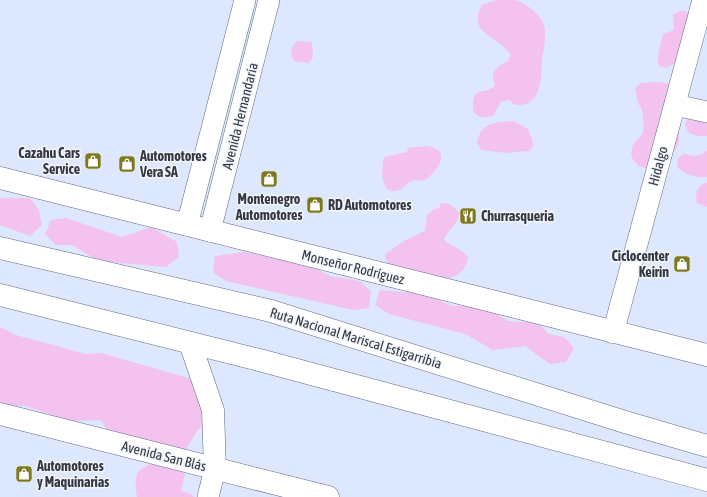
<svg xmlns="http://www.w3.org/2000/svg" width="707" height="497" viewBox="0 0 707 497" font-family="'Asap Condensed',sans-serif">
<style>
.green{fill:#f3c2ee}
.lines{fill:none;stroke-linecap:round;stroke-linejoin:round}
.minor-casing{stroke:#606b83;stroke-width:22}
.tertiary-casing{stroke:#606b83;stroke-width:23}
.trunk-casing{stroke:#606b83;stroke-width:23}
.minor{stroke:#fff;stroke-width:21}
.tertiary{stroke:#fff;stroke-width:22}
.trunk{stroke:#fff;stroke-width:22}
.labels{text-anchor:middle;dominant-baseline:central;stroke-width:3;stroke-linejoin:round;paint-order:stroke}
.street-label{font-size:14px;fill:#343944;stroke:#f2f5fa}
.poi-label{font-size:14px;font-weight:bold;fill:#343944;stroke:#f2f5fa;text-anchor:start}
</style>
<rect width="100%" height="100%" fill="#dde8fe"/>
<g class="green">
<path d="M496 0C502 0 509 0 515 0 526 3 541 14 544 26 547 37 543 51 542 62 541 75 542 93 530 102 526 105 520 105 515 105L509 100 501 102 493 116C483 119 472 117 473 105 473 102 473 98 475 95 479 90 485 92 490 89 492 88 493 87 495 85 490 73 495 66 507 62L511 55C499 36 466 34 482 5Z"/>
<path d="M680 11H684L691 14C696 26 707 54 693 61 688 63 682 60 677 62 674 63 670 66 667 68L659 66C656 59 661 41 663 34L674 30 673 15Z"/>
<path d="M297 41 312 42 313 57 309 63 294 61C290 53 290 48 297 41Z"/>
<path d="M657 82 673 84 677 121 682 127H679V142L676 149 654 168H646L638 166 633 160 631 153 633 145 643 133 644 125 642 110 638 103 635 88 641 83Z"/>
<path d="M688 117 707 119V136H697L689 133 685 125Z"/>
<path d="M514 121 528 129 534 145 530 151 506 153 481 150 477 143C480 122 497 122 514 121Z"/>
<path d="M416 147C420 147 427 145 431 147 451 152 437 172 426 179 421 182 416 179 411 181 407 183 404 189 399 190 380 197 381 169 384 157L407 152 408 148Z"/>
<path d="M707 151V177C695 178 685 175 677 167L678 159 684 153C694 158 698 156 707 151Z"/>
<path d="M704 183H707V207L697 203C695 193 696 189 704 183Z"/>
<path d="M0 198H30L39 210 42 225 30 236 0 225Z"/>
<path d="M440 203C450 203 454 206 460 214 457 225 447 230 444 240 453 248 461 248 468 257 466 276 447 282 430 279 423 278 416 275 409 274 404 272 395 271 391 268 387 265 386 259 385 254L404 241 425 231 427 215 433 210 440 207Z"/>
<path d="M66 218 122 237 151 227 177 242 179 257 166 267 99 261 72 245H56L45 234 51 220Z"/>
<path d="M243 252 304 262 330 276 360 281 371 292 369 308 353 310 226 281 213 272 215 256Z"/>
<path d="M380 290 425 294 452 306 482 305 508 321 538 323 549 334 564 337 574 348 566 362 550 364 525 346 493 350 465 334 389 314 375 305Z"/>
<path d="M0 327 16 335 86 354 101 353 192 379 220 409 197 431 181 458 117 446 101 420 70 421 23 405 0 411Z"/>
<path d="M158 460 179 468 185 474 181 491 189 493 194 497H137C134 471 135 471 158 460Z"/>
</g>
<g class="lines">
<defs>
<g id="minor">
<path d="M675 105 707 112"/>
<path d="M187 225 245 0"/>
<path d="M210 231 269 0"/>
<path d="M613 333 703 0"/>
<path d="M208 497 215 469"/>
</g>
<g id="tertiary">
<path d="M0 178 707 355"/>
<path d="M0 414 328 497"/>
</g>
<g id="trunk">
<path d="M0 248 271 311 625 422 707 446"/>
<path d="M0 295 263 361 707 480"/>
<path d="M190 343 213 410 215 469"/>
</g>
</defs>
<use href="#minor" class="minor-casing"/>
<use href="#tertiary" class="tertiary-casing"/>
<use href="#trunk" class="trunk-casing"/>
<use href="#minor" class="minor"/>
<use href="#tertiary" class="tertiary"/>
<use href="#trunk" class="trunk"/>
</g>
<defs>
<symbol id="shop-square" viewBox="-11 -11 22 22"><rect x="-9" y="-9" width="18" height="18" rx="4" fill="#7d7920" stroke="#f2f5fa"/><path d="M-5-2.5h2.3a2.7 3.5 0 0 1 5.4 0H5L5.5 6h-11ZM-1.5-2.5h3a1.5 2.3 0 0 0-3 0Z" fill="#fff"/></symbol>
<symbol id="restaurant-square" viewBox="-11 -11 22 22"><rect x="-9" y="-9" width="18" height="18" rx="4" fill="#7d7920" stroke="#f2f5fa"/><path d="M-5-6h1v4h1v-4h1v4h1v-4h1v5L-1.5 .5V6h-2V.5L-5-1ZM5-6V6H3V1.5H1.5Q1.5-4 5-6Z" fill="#fff"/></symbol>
</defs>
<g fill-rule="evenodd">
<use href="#shop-square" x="83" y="151" width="20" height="20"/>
<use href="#shop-square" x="117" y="154" width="20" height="20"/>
<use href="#shop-square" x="259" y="169" width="20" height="20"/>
<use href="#shop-square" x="305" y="195" width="20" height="20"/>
<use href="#restaurant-square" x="458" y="206" width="20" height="20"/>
<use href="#shop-square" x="672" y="254" width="20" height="20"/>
<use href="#shop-square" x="14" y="464" width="20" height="20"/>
</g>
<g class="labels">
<g class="street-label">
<text transform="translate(240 116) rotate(-76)">Avenida Hernandaria</text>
<text transform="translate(658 166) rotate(-75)">Hidalgo</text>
<text transform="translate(353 267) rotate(14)">Monseñor Rodríguez</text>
<text transform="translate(356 338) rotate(17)">Ruta Nacional Mariscal Estigarribia</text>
<text transform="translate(164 456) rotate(14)">Avenida San Blás</text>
</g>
<g class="poi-label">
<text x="80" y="153" text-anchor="end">Cazahu Cars<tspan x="80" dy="16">Service</tspan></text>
<text x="140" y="156">Automotores<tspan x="140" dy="16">Vera SA</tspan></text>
<text x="269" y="199" text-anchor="middle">Montenegro<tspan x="269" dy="16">Automotores</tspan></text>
<text x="328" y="205">RD Automotores</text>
<text x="481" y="216">Churrasqueria</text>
<text x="669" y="256" text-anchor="end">Ciclocenter<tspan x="669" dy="16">Keirin</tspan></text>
<text x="37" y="466">Automotores<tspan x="37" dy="16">y Maquinarias</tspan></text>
</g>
</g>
</svg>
